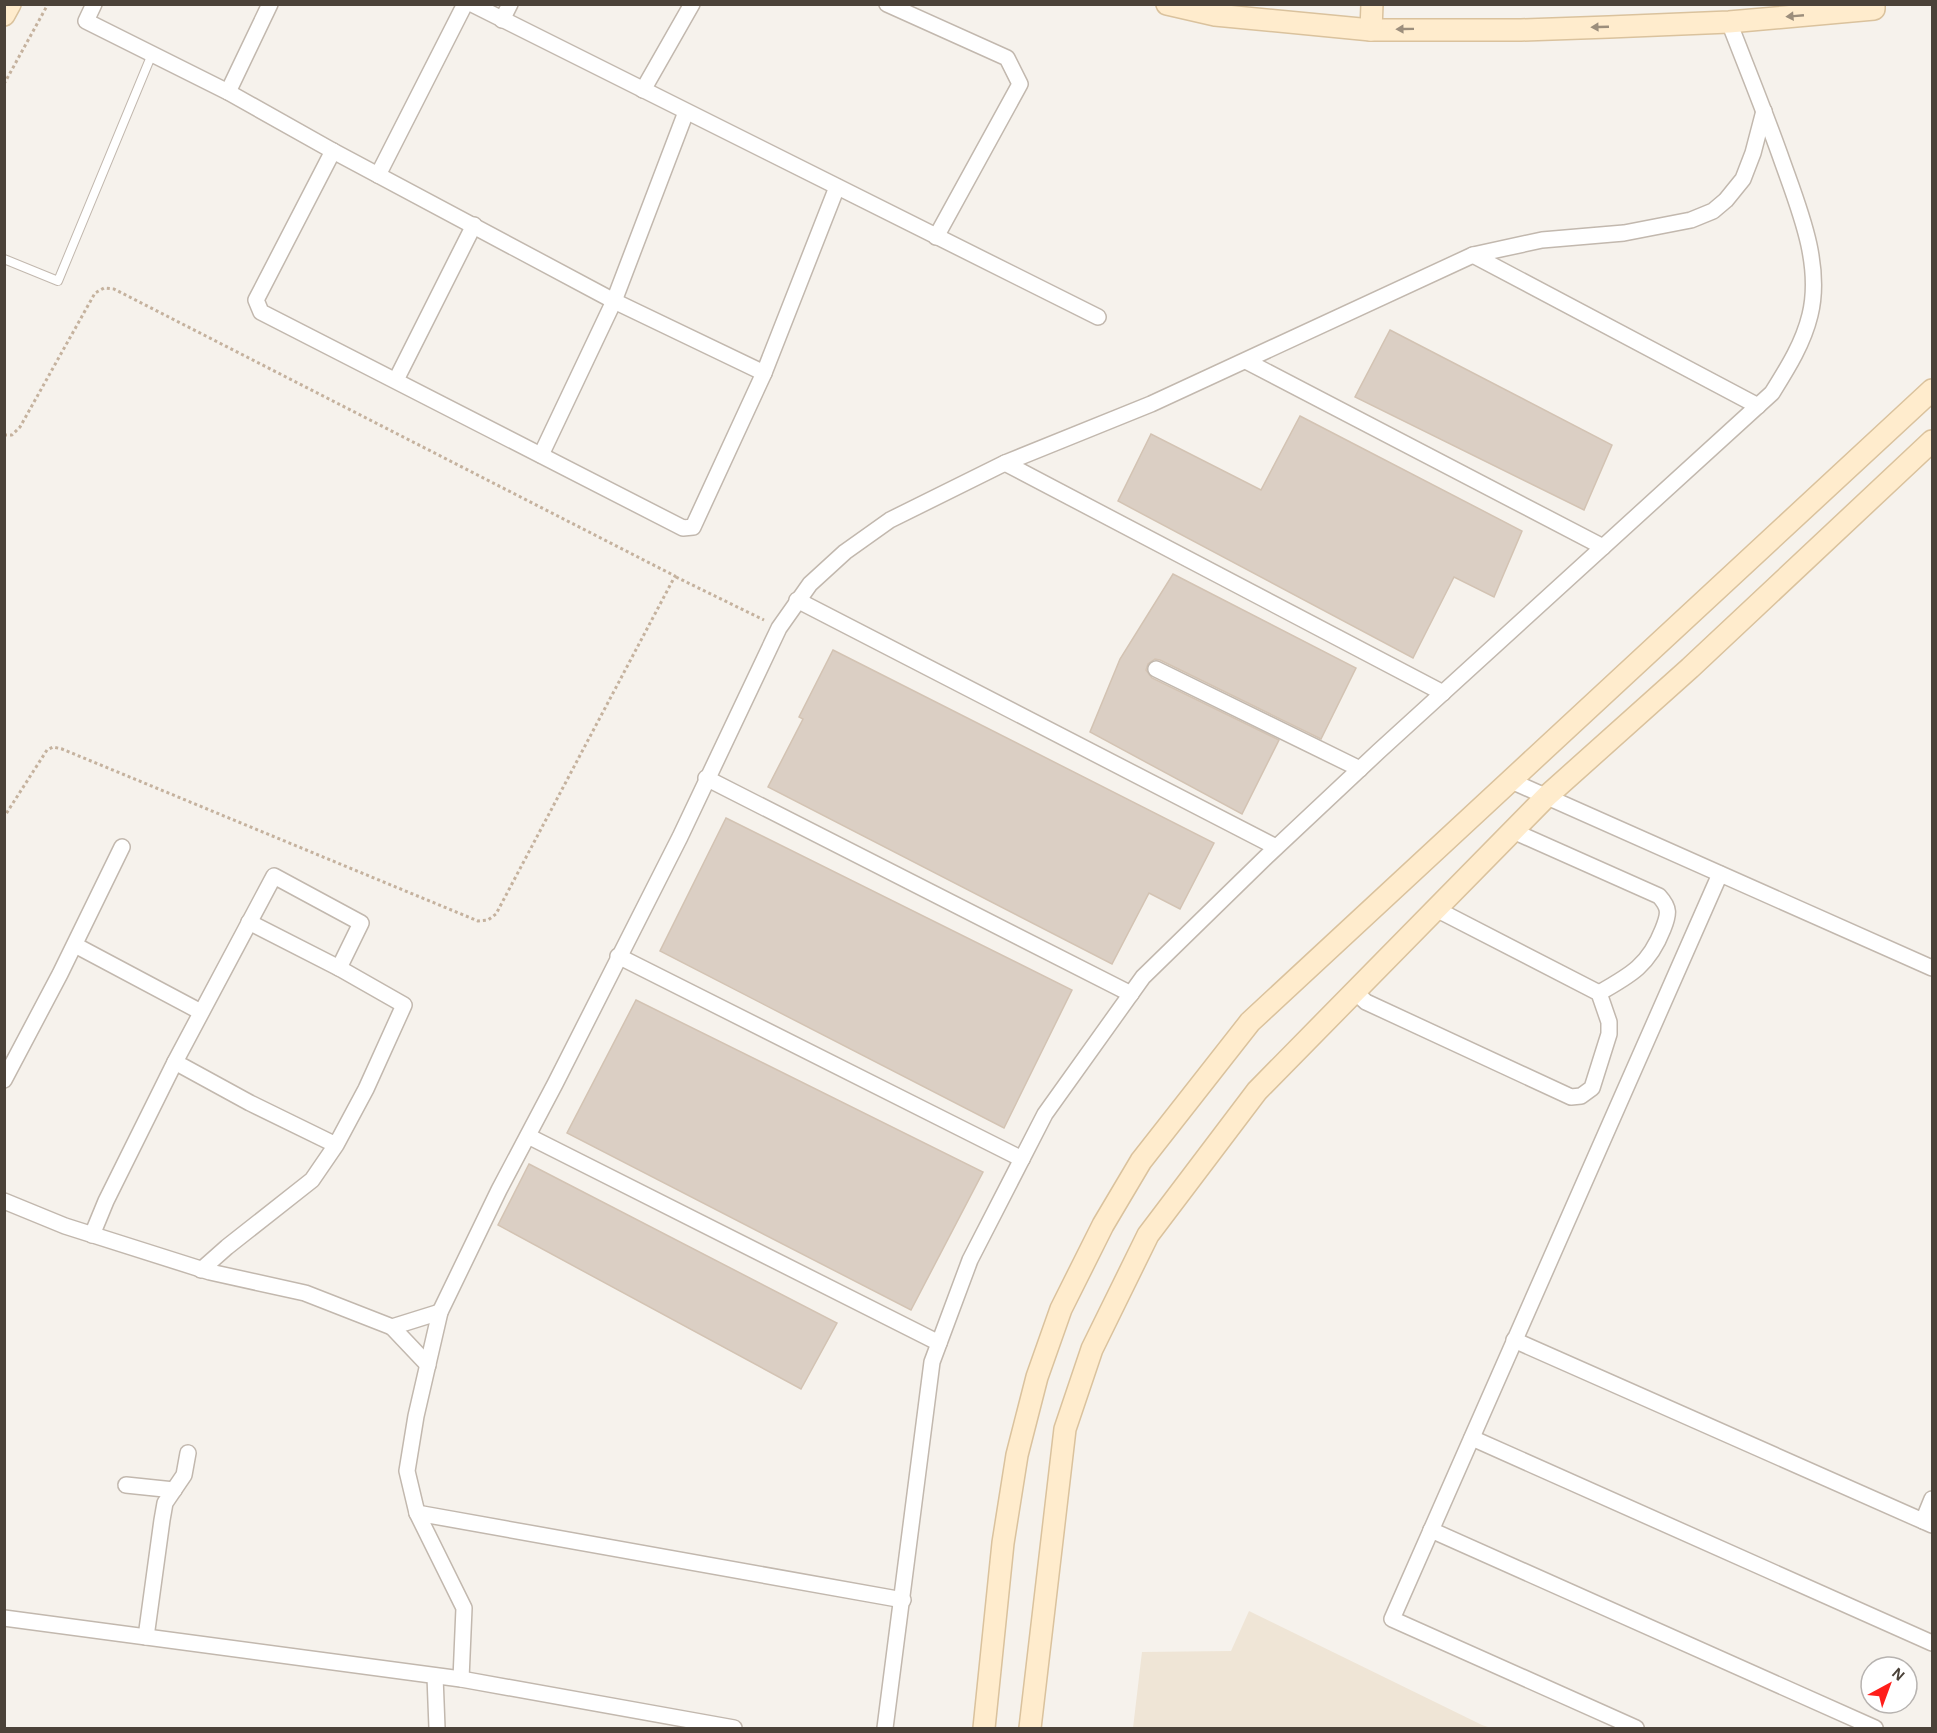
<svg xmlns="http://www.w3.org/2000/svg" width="1937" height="1733" viewBox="0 0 1937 1733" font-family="'Alegreya Sans',sans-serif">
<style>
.education{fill:#efe5d6}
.building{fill:#dbcfc4;stroke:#d3c3b3;stroke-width:1.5}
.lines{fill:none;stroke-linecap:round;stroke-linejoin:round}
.lane-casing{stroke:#c2b8ae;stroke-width:10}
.street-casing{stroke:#c2b8ae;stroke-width:18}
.secondary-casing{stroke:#dac29d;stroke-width:24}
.path{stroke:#c5b29e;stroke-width:3;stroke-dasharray:3 3;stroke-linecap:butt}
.lane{stroke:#fff;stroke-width:8}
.street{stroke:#fff;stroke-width:15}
.secondary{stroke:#ffeccd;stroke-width:21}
.oneway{fill:#9c8e7c}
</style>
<rect width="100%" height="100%" fill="#f6f2ec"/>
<path class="education" d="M1249 1611 1482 1725 1491 1728H1133L1142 1652 1231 1651Z"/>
<g class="building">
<path d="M1390 330 1612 445 1584 510 1355 397Z"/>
<path d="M1300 416 1522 531 1494 597 1454 577 1413 658 1118 501 1151 434 1261 490Z"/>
<path d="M1173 574 1356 668 1321 739 1160 660 1155 659 1148 664 1146 670 1152 678 1279 740 1242 814 1090 732 1120 659Z"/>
<path d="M833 650 1214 843 1180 909 1149 893 1112 964 768 787 803 719 799 717Z"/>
<path d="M726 818 1072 990 1004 1128 660 951Z"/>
<path d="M636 1000 983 1172 911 1310 567 1133Z"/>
<path d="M529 1164 837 1323 801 1389 498 1225Z"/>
</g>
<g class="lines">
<defs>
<path id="lane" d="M4 259 58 281 152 54"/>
<g id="street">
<path d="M94 4 86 21 228 92 333 151 614 301 764 373"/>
<path d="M472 4 1098 317"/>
<path d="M887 4 1007 58 1020 84 936 237"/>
<path d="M502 20 510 4"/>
<path d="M643 90 692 4"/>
<path d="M228 92 270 4"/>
<path d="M333 151 256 300 261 312 683 528 693 527 764 373 837 187"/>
<path d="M378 175 465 4"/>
<path d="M1473 255 1758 406"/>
<path d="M1246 361 1603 547"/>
<path d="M396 380 474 225"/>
<path d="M541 455 614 301 686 112"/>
<path d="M1005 463 1443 693"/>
<path d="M797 600 1276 847"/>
<path d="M1156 669 1360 769"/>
<path d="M706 778 1131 994"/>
<path d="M1509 780 1932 968"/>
<path d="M1513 831 1659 896C1670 908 1669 914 1663 929 1649 965 1631 975 1599 993"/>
<path d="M249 922 339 968"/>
<path d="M75 945 201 1012"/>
<path d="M618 956 1022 1159"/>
<path d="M1354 991 1366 1002 1571 1097 1581 1096 1592 1088 1609 1034V1022L1599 993 1436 909"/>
<path d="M4 1080 60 974 122 847"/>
<path d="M528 1136 939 1343"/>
<path d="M4 1201 65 1226 210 1272 305 1293 392 1327 440 1312"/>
<path d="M92 1235 106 1201 175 1062"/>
<path d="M201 1270 227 1247 312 1180 336 1145 250 1103 175 1062 274 876 361 923 339 968 404 1005 366 1089 336 1145"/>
<path d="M392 1327 428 1365"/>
<path d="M1514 1340 1923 1521"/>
<path d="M1472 1438 1932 1643"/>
<path d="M126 1485 174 1490"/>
<path d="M1932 1499 1923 1521 1932 1525"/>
<path d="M417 1513 903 1600"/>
<path d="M1431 1530 1875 1728"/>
<path d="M4 1618 461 1679 734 1728"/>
<path d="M146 1637 162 1520 165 1503 184 1475 188 1453"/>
<path d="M435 1676 437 1728"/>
<path d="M461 1679 464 1608 417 1513 407 1471 416 1416 440 1312 499 1190 555 1084 680 837 779 628 810 584 845 552 890 520 1005 463 1151 404 1473 255 1542 240 1624 233 1691 220 1713 211 1726 200 1743 179 1753 153 1764 111"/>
<path d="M885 1728 932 1362 970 1260 1045 1114 1143 977 1265 858 1379 751 1772 393C1787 369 1803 344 1810 315 1823 262 1797 204 1780 155 1764 110 1746 66 1729 22"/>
<path d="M1636 1728 1392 1619 1720 874"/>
</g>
<g id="secondary">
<path d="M1167 4 1215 15 1371 30H1521L1609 27 1729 22 1874 9V4"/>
<path d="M4 15 10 4"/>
<path d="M1371 30 1372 4"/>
<path d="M984 1728 1003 1543 1017 1455 1037 1377 1061 1309 1103 1225 1141 1161 1250 1022 1932 390"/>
<path d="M1030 1728 1065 1429 1092 1349 1148 1235 1257 1091 1547 796 1690 668 1932 441"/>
</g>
</defs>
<use href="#lane" class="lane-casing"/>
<use href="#street" class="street-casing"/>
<use href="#secondary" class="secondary-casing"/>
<g class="path">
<path d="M4 84 48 4"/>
<path d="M4 435H12L20 427 95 293 104 288 114 289 675 576 496 914 488 920 478 921 62 749 53 747 47 750 4 817"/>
<path d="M676 577 764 620"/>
</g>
<use href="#lane" class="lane"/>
<use href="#street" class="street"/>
<use href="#secondary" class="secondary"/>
</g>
<defs><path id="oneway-solid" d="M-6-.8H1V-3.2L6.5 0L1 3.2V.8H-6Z" transform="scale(1.5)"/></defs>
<g class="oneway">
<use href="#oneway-solid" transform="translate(1795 16) rotate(175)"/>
<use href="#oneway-solid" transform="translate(1600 27) rotate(178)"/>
<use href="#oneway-solid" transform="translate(1405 29) rotate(179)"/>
</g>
<rect width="1937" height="1733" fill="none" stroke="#4b4239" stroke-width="12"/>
<g transform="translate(1889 1685) rotate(41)"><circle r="28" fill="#ffffff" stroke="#b7b3b0" stroke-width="1.5"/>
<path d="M0-4.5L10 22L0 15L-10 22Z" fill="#ff1e1a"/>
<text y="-9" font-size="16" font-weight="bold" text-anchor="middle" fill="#4b4239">N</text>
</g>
</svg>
